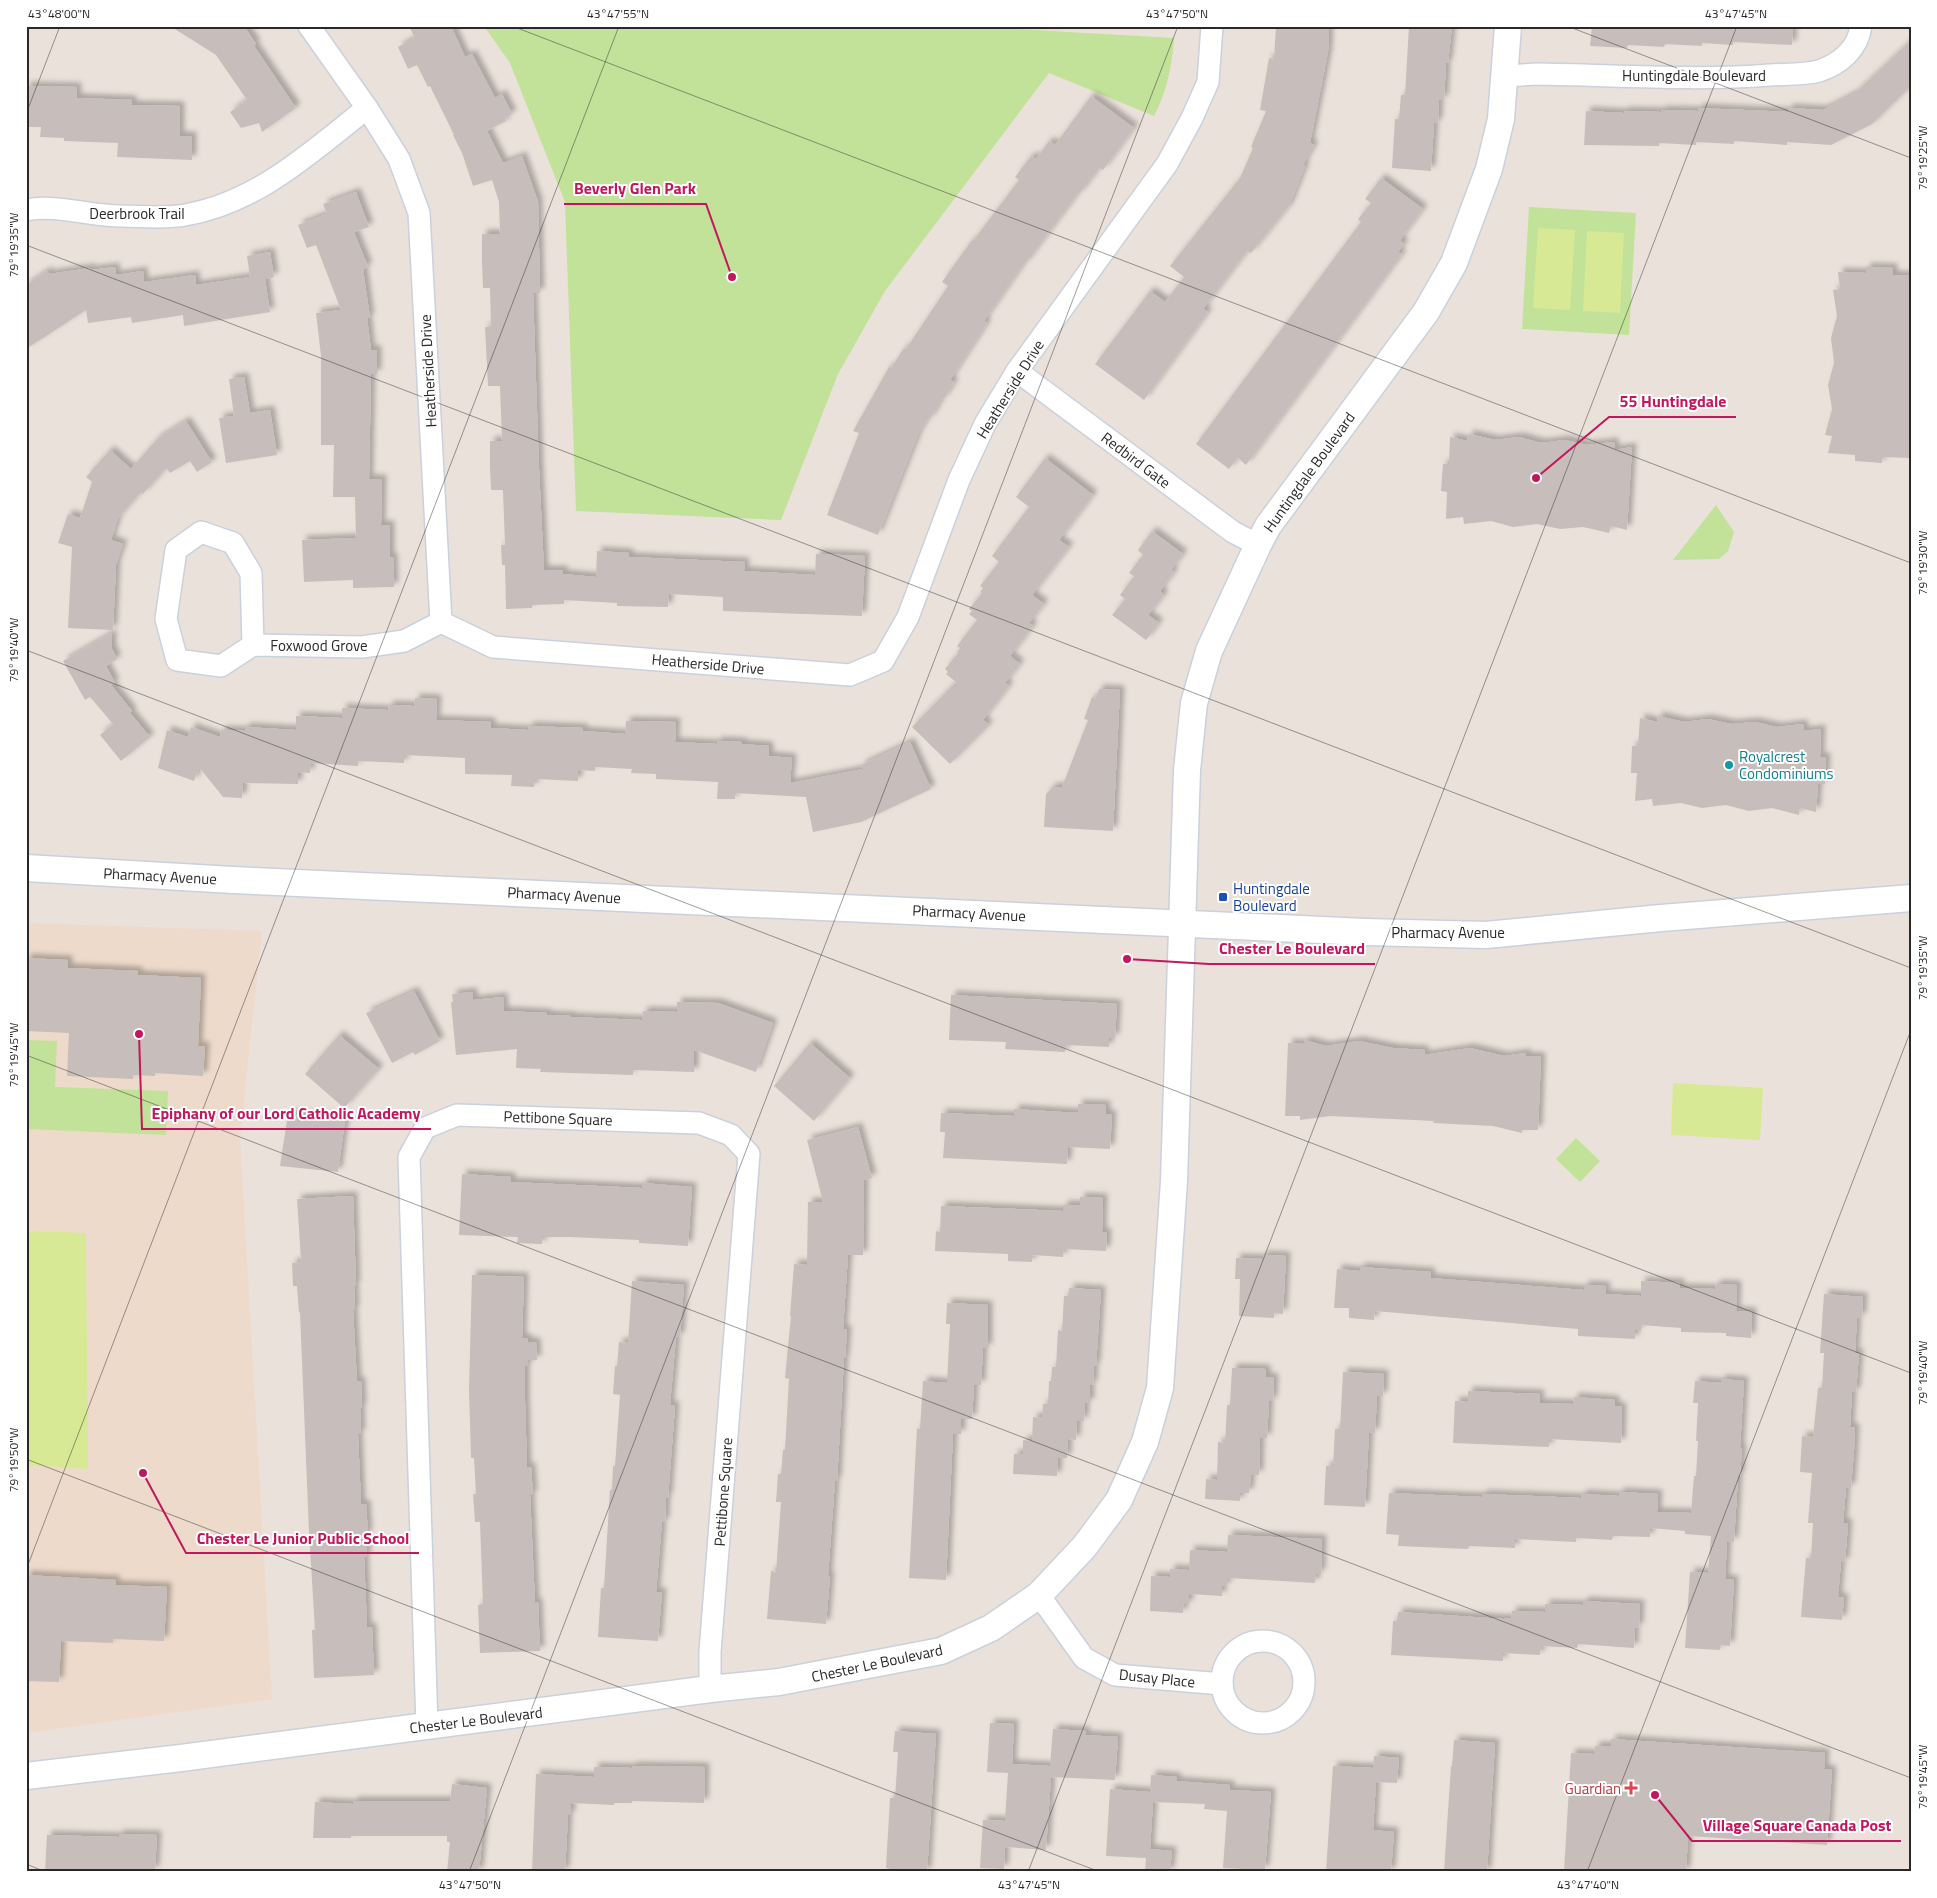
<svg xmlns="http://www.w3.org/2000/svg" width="1937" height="1898" viewBox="0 0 1937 1898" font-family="'Titillium Web',sans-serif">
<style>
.education{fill:#eddacb}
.green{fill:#c1e298}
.pitch{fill:#d7e994}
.building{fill:#c7bebb;filter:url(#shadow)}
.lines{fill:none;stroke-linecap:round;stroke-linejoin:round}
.minor-casing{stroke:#cad1db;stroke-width:24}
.tertiary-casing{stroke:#cad1db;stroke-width:29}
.minor{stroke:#fff;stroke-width:21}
.tertiary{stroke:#fff;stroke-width:26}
.ticks{fill:none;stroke:#292929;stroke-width:1;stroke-opacity:0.45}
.culture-dot{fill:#0f9aa8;stroke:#fff;stroke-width:2}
.transit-dot{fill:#1a4fb4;stroke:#fff;stroke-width:2}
.health-dot{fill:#e0444e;stroke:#fff;stroke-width:2}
.labels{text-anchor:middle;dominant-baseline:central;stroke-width:4;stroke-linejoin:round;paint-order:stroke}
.street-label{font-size:15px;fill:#292929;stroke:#fff}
.culture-label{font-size:15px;fill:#0d838f;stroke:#fff;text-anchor:start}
.transit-label{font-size:15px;fill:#164399;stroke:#fff;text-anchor:start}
.health-label{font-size:15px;fill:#be3a42;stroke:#fff;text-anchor:end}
.leader{fill:none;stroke:#c2185b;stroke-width:2}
.callout-dot{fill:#c2185b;stroke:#fff;stroke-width:2}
.callout-label{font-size:16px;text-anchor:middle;font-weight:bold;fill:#c2185b;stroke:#fff;stroke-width:4;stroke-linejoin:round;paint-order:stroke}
.neatline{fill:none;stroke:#292929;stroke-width:2}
.ticks-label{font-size:12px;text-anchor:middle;fill:#292929}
</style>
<defs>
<filter id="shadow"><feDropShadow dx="4.5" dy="-4.5" stdDeviation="2.5" flood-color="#0004"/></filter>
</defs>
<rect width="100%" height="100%" fill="#ebe1db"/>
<g class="education">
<path d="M1012 26H1061V31L1015 29Z"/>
<path d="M26 923 262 931 240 1137 272 1699 26 1733Z"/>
</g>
<g class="green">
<path d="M484 26H1012L1015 29 1174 38C1172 65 1167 92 1154 116L1049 73 885 291 838 374 781 520 576 511 565 202 510 63Z"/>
<path d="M1529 207 1636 213 1629 335 1522 329Z"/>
<path d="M1716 505 1734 532 1728 551 1719 559 1673 560Z"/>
<path d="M26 1040 57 1041 55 1087 168 1091 166 1135 26 1129Z"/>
<path d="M1576 1138 1600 1161 1580 1182 1556 1159Z"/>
</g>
<g class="pitch">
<path d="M1538 228 1575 230 1570 310 1533 308Z"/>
<path d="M1587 231 1624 233 1620 313 1583 311Z"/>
<path d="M1673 1083 1763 1088 1760 1140 1671 1135Z"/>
<path d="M26 1231 86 1233 88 1469 26 1465Z"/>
</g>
<g class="building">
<path d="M170 26H244L256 44 254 46 296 108 262 132 259 123 241 128 230 112 247 100 216 55Z"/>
<path d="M409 26H451L465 57 472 54 495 98 502 94 512 114 505 118 506 121 487 131 503 163 522 156 538 202 540 293H533L539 469 544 570H563V574L596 577 597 551 629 553V557L745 562 744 571 815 575 816 554 865 556 862 616 723 611V597L669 594 668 607 617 606V603L564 600V604L532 605V608L506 609 505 565H502L501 545H505L503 490H491L490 466V441H502L500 386H488L485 327H491L490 288H483L482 263V234H500L499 202 492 180 473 186 462 153 453 135H454L430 86 428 87 417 65 408 69 398 47 415 38Z"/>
<path d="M1276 26H1329L1328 52 1310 143 1314 145 1303 165 1305 166 1289 206 1251 253 1247 251 1203 309 1208 312 1144 400 1095 364 1150 291 1165 302 1184 277 1170 266 1240 178 1253 148 1251 147 1266 111 1260 110 1269 58 1274 59Z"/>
<path d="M1409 26H1452L1448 63H1446L1444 100 1439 99 1438 123H1434L1431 171 1392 168 1395 119H1399L1401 95H1405Z"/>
<path d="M1592 26H1793L1792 45 1733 42V45L1702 43V46L1665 44 1664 47 1628 45 1627 48 1590 46Z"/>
<path d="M1911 40V86L1872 124 1831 145 1787 142V145L1734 141V144L1696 142V145L1659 143V146L1584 145 1586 111 1624 113V111L1661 112V110L1698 111V108L1788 112V108L1823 110 1854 94Z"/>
<path d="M26 86 77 87V98L132 100V105L180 106V136H192V160L117 157 118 143 64 141V138L40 137 41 127H26Z"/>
<path d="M1091 96 1134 128 1103 170 1099 168 1080 193H1078L1025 264 1024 263 984 321 987 323 950 380 954 382 944 399 942 398 930 419 928 418 918 434 878 535 827 515 859 433 853 431 889 367 891 368 904 348 906 349 948 286 942 282 972 240 973 241 1019 180 1015 177 1031 156 1036 159 1049 141 1055 145Z"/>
<path d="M1381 178 1423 209 1400 240 1404 244 1398 252 1402 254 1246 465 1238 458 1229 469 1196 444 1361 222 1358 219 1371 203 1365 199Z"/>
<path d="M356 192 369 227 354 232 368 267 363 269 370 318H367L371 350H377V374H371L369 479H382L381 525H390V557H393L394 587 353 588V580L304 582 302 540 356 538 355 497H333L334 445H321V356L316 313 341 310 316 245 307 248 298 225 327 214 323 204Z"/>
<path d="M270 252 274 277 265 279 270 312 184 326 183 315 132 323 131 317 88 323 86 310 26 349V285L47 271 49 274 90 268 91 270 115 267 116 275 143 271 144 282 195 275 196 285 250 277 247 256Z"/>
<path d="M1866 267 1893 268V275L1911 276V441H1908L1910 458 1882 457V463L1855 461V455L1828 453 1832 436 1825 435 1832 409 1828 385 1834 363 1831 338 1837 316 1833 290 1840 289 1838 272 1866 273Z"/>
<path d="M244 377 250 413 270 410 277 455 226 463 219 418 234 416 229 379Z"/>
<path d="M186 421 212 462 197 472 190 461 170 473 166 468 143 494 141 492 118 518 111 540 123 544 116 565 113 630 68 628 72 547 58 543 68 514 80 518 92 482 86 477 110 450 131 469 157 439Z"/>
<path d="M1469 434 1495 440 1519 437 1541 443 1565 440 1587 445 1614 442 1615 450 1632 447 1627 530 1611 526 1609 533 1583 527 1560 529 1537 524 1513 527 1491 521 1464 524 1463 517 1446 519 1447 492 1441 491 1443 464H1449L1450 437 1467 441Z"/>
<path d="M1045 458 1093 495 1059 540 1069 547 1032 595 1044 604 1029 623 1033 626 1010 656 1020 664 1005 683 1009 686 983 720 989 725 950 764 912 727 956 682 946 674 948 672 945 669 958 653 957 652 960 648 957 646 977 620 969 614 972 611 969 609 982 593 980 592 983 588 980 586 999 562 992 556 1029 507 1016 497Z"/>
<path d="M1152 531 1183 554 1171 570 1174 572 1160 591 1164 595 1148 615 1159 623 1146 640 1112 615 1125 599 1120 595 1134 576 1129 573 1143 555 1138 550Z"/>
<path d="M112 633V649L117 659 106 666 115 683 111 685 132 711 130 713 150 737 121 761 100 735 113 724 90 697 85 700 63 661Z"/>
<path d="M1099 689 1120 690 1113 831 1044 827 1046 794 1053 787H1062L1088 720 1084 719 1092 697 1096 698Z"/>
<path d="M415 698 437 699 436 720 491 722V728L528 730 529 726 583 728V731L625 734 626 721 676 722 675 742 717 744V741L742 742V744L769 746V756L792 758 790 783 863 769 861 765 910 742 931 789 861 822 813 832 806 797 735 793V799H717L718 782 656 779V774L631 773 632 769 595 767V771L578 770V781L535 779 534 787 511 786 512 775 465 774V758L404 755V763L358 761V766L311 763 310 773 298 772V784L243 783 242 798 223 797 199 767 194 781 158 768 167 730 188 737 191 727 220 737 221 730 245 731V727L296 730V716L342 718V708L388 710 389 705 414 706Z"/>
<path d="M1658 716 1684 722 1708 719 1731 724 1755 722 1777 727 1803 724 1804 731 1821 729 1820 757H1826L1825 784H1818L1816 812 1800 808 1799 815 1772 808 1749 811 1726 805 1702 808 1681 803 1653 806 1652 799 1635 801 1637 773H1631L1632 746H1638L1640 718 1657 722Z"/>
<path d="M26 958 68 960V968L138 971V975L201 978 198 1046H205L203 1076 155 1073V1076L133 1075V1079L67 1076 69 1033 26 1031Z"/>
<path d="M414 991 440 1041 415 1055 413 1052 392 1063 366 1013Z"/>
<path d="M473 992V1000L503 997 504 1011 547 1013V1015L571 1016V1017L642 1020 643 1011 677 1012V1002L718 1003 773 1023 756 1072 694 1050V1072L633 1070V1075L540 1072 541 1069 516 1068 517 1049 456 1055 451 1002H453L452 994Z"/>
<path d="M951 995 1117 1004 1115 1038H1109V1047L1065 1045V1052L1005 1049 1006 1042 949 1040Z"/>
<path d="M339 1035 379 1069 344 1108 305 1074Z"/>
<path d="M1304 1040 1326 1046 1359 1041 1393 1048 1425 1050 1424 1055 1470 1048 1504 1056 1526 1053V1056L1541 1057 1538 1130H1522V1133L1493 1126 1433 1123 1434 1121 1330 1116 1300 1120V1116H1285L1288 1043 1304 1044Z"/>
<path d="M810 1043 850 1078 814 1121 774 1086Z"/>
<path d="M1078 1104 1106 1105V1114L1112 1115 1110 1149 1068 1147 1067 1164 943 1158 945 1132H940L941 1113 1014 1116V1109L1078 1113Z"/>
<path d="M288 1114 345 1120 338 1172 280 1166Z"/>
<path d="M858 1127 872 1178 864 1180 863 1255H848L843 1329 847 1330 845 1358H844L837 1481H835L828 1576H830L826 1624 767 1619 771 1571 776 1572 781 1502H776L778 1474H781L783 1450H785L789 1379 785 1378 791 1316H790L794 1264 807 1265 808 1202H823L807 1140Z"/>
<path d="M462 1174 511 1177V1182L642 1188V1183L692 1187 688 1246 639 1243V1240L569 1237H543L542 1244 517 1243 518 1237 459 1235Z"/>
<path d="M353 1196 356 1285 354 1286 355 1310H353L357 1381H361L362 1408H360L361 1434H358L361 1504H366L368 1534H365L367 1557H364L367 1627H372L374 1675 314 1678 312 1630H315L309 1532 300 1312 299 1313 297 1286H293L292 1263 300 1262 301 1260 297 1199Z"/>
<path d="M1080 1197 1103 1198 1102 1232 1107 1233 1106 1251 1064 1249 1063 1257 1032 1255V1262L1008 1261V1254L935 1251 936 1231 940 1232 941 1206 1063 1211V1205H1080Z"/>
<path d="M1263 1255 1286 1256 1283 1314 1274 1313V1318L1239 1316 1240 1279H1235L1236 1258 1263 1259Z"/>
<path d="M1360 1267 1431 1272 1430 1278 1584 1290V1285L1606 1286 1605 1294 1641 1296V1281L1680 1283V1288L1715 1289 1716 1284 1737 1285 1736 1311 1752 1312 1751 1338 1726 1336V1333L1681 1332V1328L1641 1325V1330H1635V1339L1578 1336V1329L1375 1311 1374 1320 1349 1318V1308H1334L1337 1269 1360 1271Z"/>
<path d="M472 1275 524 1277 522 1338 528 1339V1342H536L537 1360H528V1366H525V1401L527 1467H531L533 1495H530L535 1603 538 1602 540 1651 480 1653 478 1605 483 1604 480 1522H475L473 1494H476L474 1458H471L469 1390Z"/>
<path d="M632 1281 684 1285 680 1337H676L670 1405 675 1406 668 1498H666L665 1522H662L656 1592H662L658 1641 598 1637 601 1588H604L610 1490H612L613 1466H615L620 1395 613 1394 615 1366H617L619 1342 628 1343Z"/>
<path d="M1069 1288 1101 1290 1096 1366H1094L1093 1385 1090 1384V1403H1085L1084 1421H1077L1076 1440 1068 1439 1067 1458H1058L1057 1476 1013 1474 1014 1454H1023V1440L1032 1441 1033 1417 1042 1418 1043 1404H1048L1049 1381H1051L1052 1367H1056L1058 1330 1062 1331 1064 1296H1069Z"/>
<path d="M1824 1294 1863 1297 1862 1318 1857 1317 1855 1353H1859L1856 1392H1852L1850 1427 1855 1428 1854 1450 1851 1488 1846 1487 1843 1523H1848L1845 1562H1841L1838 1597 1844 1598 1842 1620 1801 1617 1806 1558H1811L1813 1523H1808L1812 1473 1800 1472 1802 1436 1813 1437 1818 1388H1822L1824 1353H1820Z"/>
<path d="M947 1303 988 1305V1348H983L981 1385H974L972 1419H961V1434H953L946 1580 909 1578 917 1428 920 1429 923 1381 947 1383 950 1324H946Z"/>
<path d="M1232 1368 1266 1369V1377L1274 1378 1273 1401H1269L1267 1438H1260L1259 1475H1251L1249 1493H1240V1501L1205 1499 1206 1479 1217 1480 1218 1442 1225 1443 1227 1405H1230Z"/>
<path d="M1343 1372 1384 1374 1383 1396H1377L1375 1433 1369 1432 1365 1507 1324 1505 1326 1466H1333L1335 1429H1340Z"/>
<path d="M1721 1379 1744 1381 1740 1448H1742L1740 1476H1738L1734 1542 1727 1541 1725 1579 1734 1580 1730 1646 1721 1645 1720 1650 1685 1648 1690 1572 1708 1573 1711 1536 1685 1534V1531L1650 1528V1537L1613 1536 1612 1540 1576 1538V1542L1515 1539V1548L1469 1546 1468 1549 1398 1546 1399 1535 1386 1534 1389 1493 1482 1497 1483 1494 1581 1498 1582 1494 1619 1496V1492L1658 1494 1657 1512 1691 1513 1694 1476H1696L1698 1441H1696L1698 1403H1693L1695 1381 1721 1383Z"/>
<path d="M1468 1391 1540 1394 1539 1403 1573 1404 1574 1397 1615 1400V1406L1622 1407 1621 1443 1549 1439V1447L1453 1443 1455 1401 1468 1402Z"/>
<path d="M1228 1535 1322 1539 1321 1574H1316L1315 1583 1228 1578 1227 1586H1222V1596L1189 1594V1604H1184L1183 1613 1150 1611 1151 1576 1170 1577V1569L1189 1570 1190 1550 1227 1552Z"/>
<path d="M26 1575 116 1580 115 1585 167 1587 164 1641 113 1639V1643L61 1641 59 1682 26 1681Z"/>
<path d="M1583 1601 1640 1604 1639 1628 1635 1627 1634 1648 1578 1644 1577 1648 1541 1646 1540 1655 1503 1653V1661L1391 1655 1393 1621H1397L1398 1612 1504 1619 1511 1618 1512 1611 1545 1612V1604L1583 1605Z"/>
<path d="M990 1723 1014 1724 1012 1764 1050 1766 1053 1729 1086 1731 1085 1735 1118 1737 1115 1780 1051 1777 1046 1850 1005 1847 1004 1869 980 1868 983 1820 1005 1821 1008 1773 987 1772Z"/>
<path d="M895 1731 936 1734 927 1872H890V1869L886 1868 890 1798H895L898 1752H893Z"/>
<path d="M1611 1739 1825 1753 1824 1769 1832 1770 1827 1845 1688 1836 1686 1872H1564L1571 1753 1594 1754 1595 1746H1611Z"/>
<path d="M1454 1740 1495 1743 1487 1872H1444L1451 1766H1452Z"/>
<path d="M1374 1756 1399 1758 1397 1783 1376 1782 1373 1830 1394 1832 1391 1872H1326L1333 1766 1373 1768Z"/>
<path d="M632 1766 705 1767 704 1803 632 1801V1803H614V1805L571 1803V1815H568L565 1872H532L536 1774 594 1777V1767L632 1768Z"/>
<path d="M1151 1775 1177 1777 1176 1781 1230 1785V1790L1271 1792 1265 1870 1223 1868 1227 1811 1204 1809 1205 1804 1153 1802 1150 1849 1172 1851 1170 1872H1145L1146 1858 1106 1856 1110 1789 1150 1792Z"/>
<path d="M452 1784 487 1788 479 1872H447L450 1842H447V1836H351V1838H313L315 1802 353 1804V1801H450Z"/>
<path d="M119 1834 157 1835 155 1871 83 1869V1871L45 1872 47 1835 119 1837Z"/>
</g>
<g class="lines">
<defs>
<g id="minor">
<path d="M309 26 367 108 399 159 419 213 441 622 493 647 850 675 883 661 908 617 959 480 985 424 1017 371 1167 164 1192 118 1208 82 1212 26"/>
<path d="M1504 76 1537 74C1614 75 1693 81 1770 75 1785 74 1804 75 1819 71 1840 64 1858 49 1861 26"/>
<path d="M26 210C57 204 89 216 121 216 141 216 165 219 185 215 257 203 311 152 367 108"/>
<path d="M1017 371 1233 532 1258 545"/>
<path d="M253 645 251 573 233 543 201 532 176 550 166 619 177 660 221 666 253 645 362 647 404 641 441 622"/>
<path d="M1039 1595 1084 1658 1115 1675 1222 1684"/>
<circle cx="1263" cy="1682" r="41"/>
<path d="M427 1726 409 1157 425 1128 457 1115 699 1123 731 1135 749 1154 710 1652V1689"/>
</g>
<g id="tertiary">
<path d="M26 868 233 880 1365 932 1486 935 1661 918 1911 898"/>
<path d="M26 1776 181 1758 710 1689 779 1682 941 1651 991 1628 1039 1595 1085 1546 1119 1500 1145 1442 1160 1388 1174 1181 1187 770 1194 703 1209 651 1258 545 1268 526 1426 312 1454 263 1489 169 1501 119 1508 26"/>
</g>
</defs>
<use href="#minor" class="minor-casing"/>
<use href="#tertiary" class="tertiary-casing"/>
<use href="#minor" class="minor"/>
<use href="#tertiary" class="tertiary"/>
</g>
<path class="ticks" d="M512 26 1911 563M1567 26 1911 158M26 114 60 26M26 245 1911 968M26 650 1911 1373M26 1055 1911 1778M26 1459 1100 1872M26 1570 619 26M26 1864 46 1872M469 1872 1178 26M1028 1872 1737 26M1587 1872 1911 1030"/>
<circle class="culture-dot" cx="1729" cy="765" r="5"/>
<rect class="transit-dot" x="1218" y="892" width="10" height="10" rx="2.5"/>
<path class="health-dot" d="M1628.5 1780.5h5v5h5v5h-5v5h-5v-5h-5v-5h5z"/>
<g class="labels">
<g class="street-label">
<text x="1694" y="75">Huntingdale Boulevard</text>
<text x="137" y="213">Deerbrook Trail</text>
<text transform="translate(428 371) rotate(-93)">Heatherside Drive</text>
<text transform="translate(1010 389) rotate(-58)">Heatherside Drive</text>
<text transform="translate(1136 460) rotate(37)">Redbird Gate</text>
<text transform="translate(1309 472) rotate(-54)">Huntingdale Boulevard</text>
<text x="319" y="645">Foxwood Grove</text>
<text transform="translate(708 664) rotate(5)">Heatherside Drive</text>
<text transform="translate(160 876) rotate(3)">Pharmacy Avenue</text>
<text transform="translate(564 895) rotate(3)">Pharmacy Avenue</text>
<text transform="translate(969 913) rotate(3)">Pharmacy Avenue</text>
<text x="1448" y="932">Pharmacy Avenue</text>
<text transform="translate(558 1118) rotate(2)">Pettibone Square</text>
<text transform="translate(723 1492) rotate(-86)">Pettibone Square</text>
<text transform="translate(877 1663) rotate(-12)">Chester Le Boulevard</text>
<text transform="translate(1157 1678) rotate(6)">Dusay Place</text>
<text transform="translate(476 1720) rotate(-7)">Chester Le Boulevard</text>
</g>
<g class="culture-label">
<text x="1739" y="756">Royalcrest<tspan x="1739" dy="17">Condominiums</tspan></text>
</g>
<g class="transit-label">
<text x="1233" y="888">Huntingdale<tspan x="1233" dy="17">Boulevard</tspan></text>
</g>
<g class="health-label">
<text x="1621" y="1788">Guardian</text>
</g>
</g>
<path class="leader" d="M732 277L706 204H564M1536 478L1609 417H1736M1127 959L1209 964H1375M139 1034L142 1129H431M143 1473L186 1553H419M1655 1795L1692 1841H1901"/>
<g class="callout-dot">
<circle cx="732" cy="277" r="5"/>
<circle cx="1536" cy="478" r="5"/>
<circle cx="1127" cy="959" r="5"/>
<circle cx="139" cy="1034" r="5"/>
<circle cx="143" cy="1473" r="5"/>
<circle cx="1655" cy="1795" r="5"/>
</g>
<g class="callout-label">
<text x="635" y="194">Beverly Glen Park</text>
<text x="1673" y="407">55 Huntingdale</text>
<text x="1292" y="954">Chester Le Boulevard</text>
<text x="286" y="1119">Epiphany of our Lord Catholic Academy</text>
<text x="303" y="1544">Chester Le Junior Public School</text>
<text x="1797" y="1831">Village Square Canada Post</text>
</g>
<rect width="1937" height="1898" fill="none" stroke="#ffffff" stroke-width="55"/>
<rect x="28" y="28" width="1882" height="1842" class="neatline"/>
<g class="ticks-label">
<text x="59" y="18">43°48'00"N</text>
<text x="618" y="18">43°47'55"N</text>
<text x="1177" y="18">43°47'50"N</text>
<text x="1736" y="18">43°47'45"N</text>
<text transform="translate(1923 158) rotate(-90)" y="4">79°19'25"W</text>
<text transform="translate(14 245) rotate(-90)" y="4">79°19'35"W</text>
<text transform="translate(1923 563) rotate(-90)" y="4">79°19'30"W</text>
<text transform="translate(14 650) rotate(-90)" y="4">79°19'40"W</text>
<text transform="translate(1923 968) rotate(-90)" y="4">79°19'35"W</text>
<text transform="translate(14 1055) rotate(-90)" y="4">79°19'45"W</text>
<text transform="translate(1923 1373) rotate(-90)" y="4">79°19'40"W</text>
<text transform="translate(14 1460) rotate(-90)" y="4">79°19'50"W</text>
<text transform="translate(1923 1777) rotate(-90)" y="4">79°19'45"W</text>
<text x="470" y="1889">43°47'50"N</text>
<text x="1029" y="1889">43°47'45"N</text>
<text x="1588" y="1889">43°47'40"N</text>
</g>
</svg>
